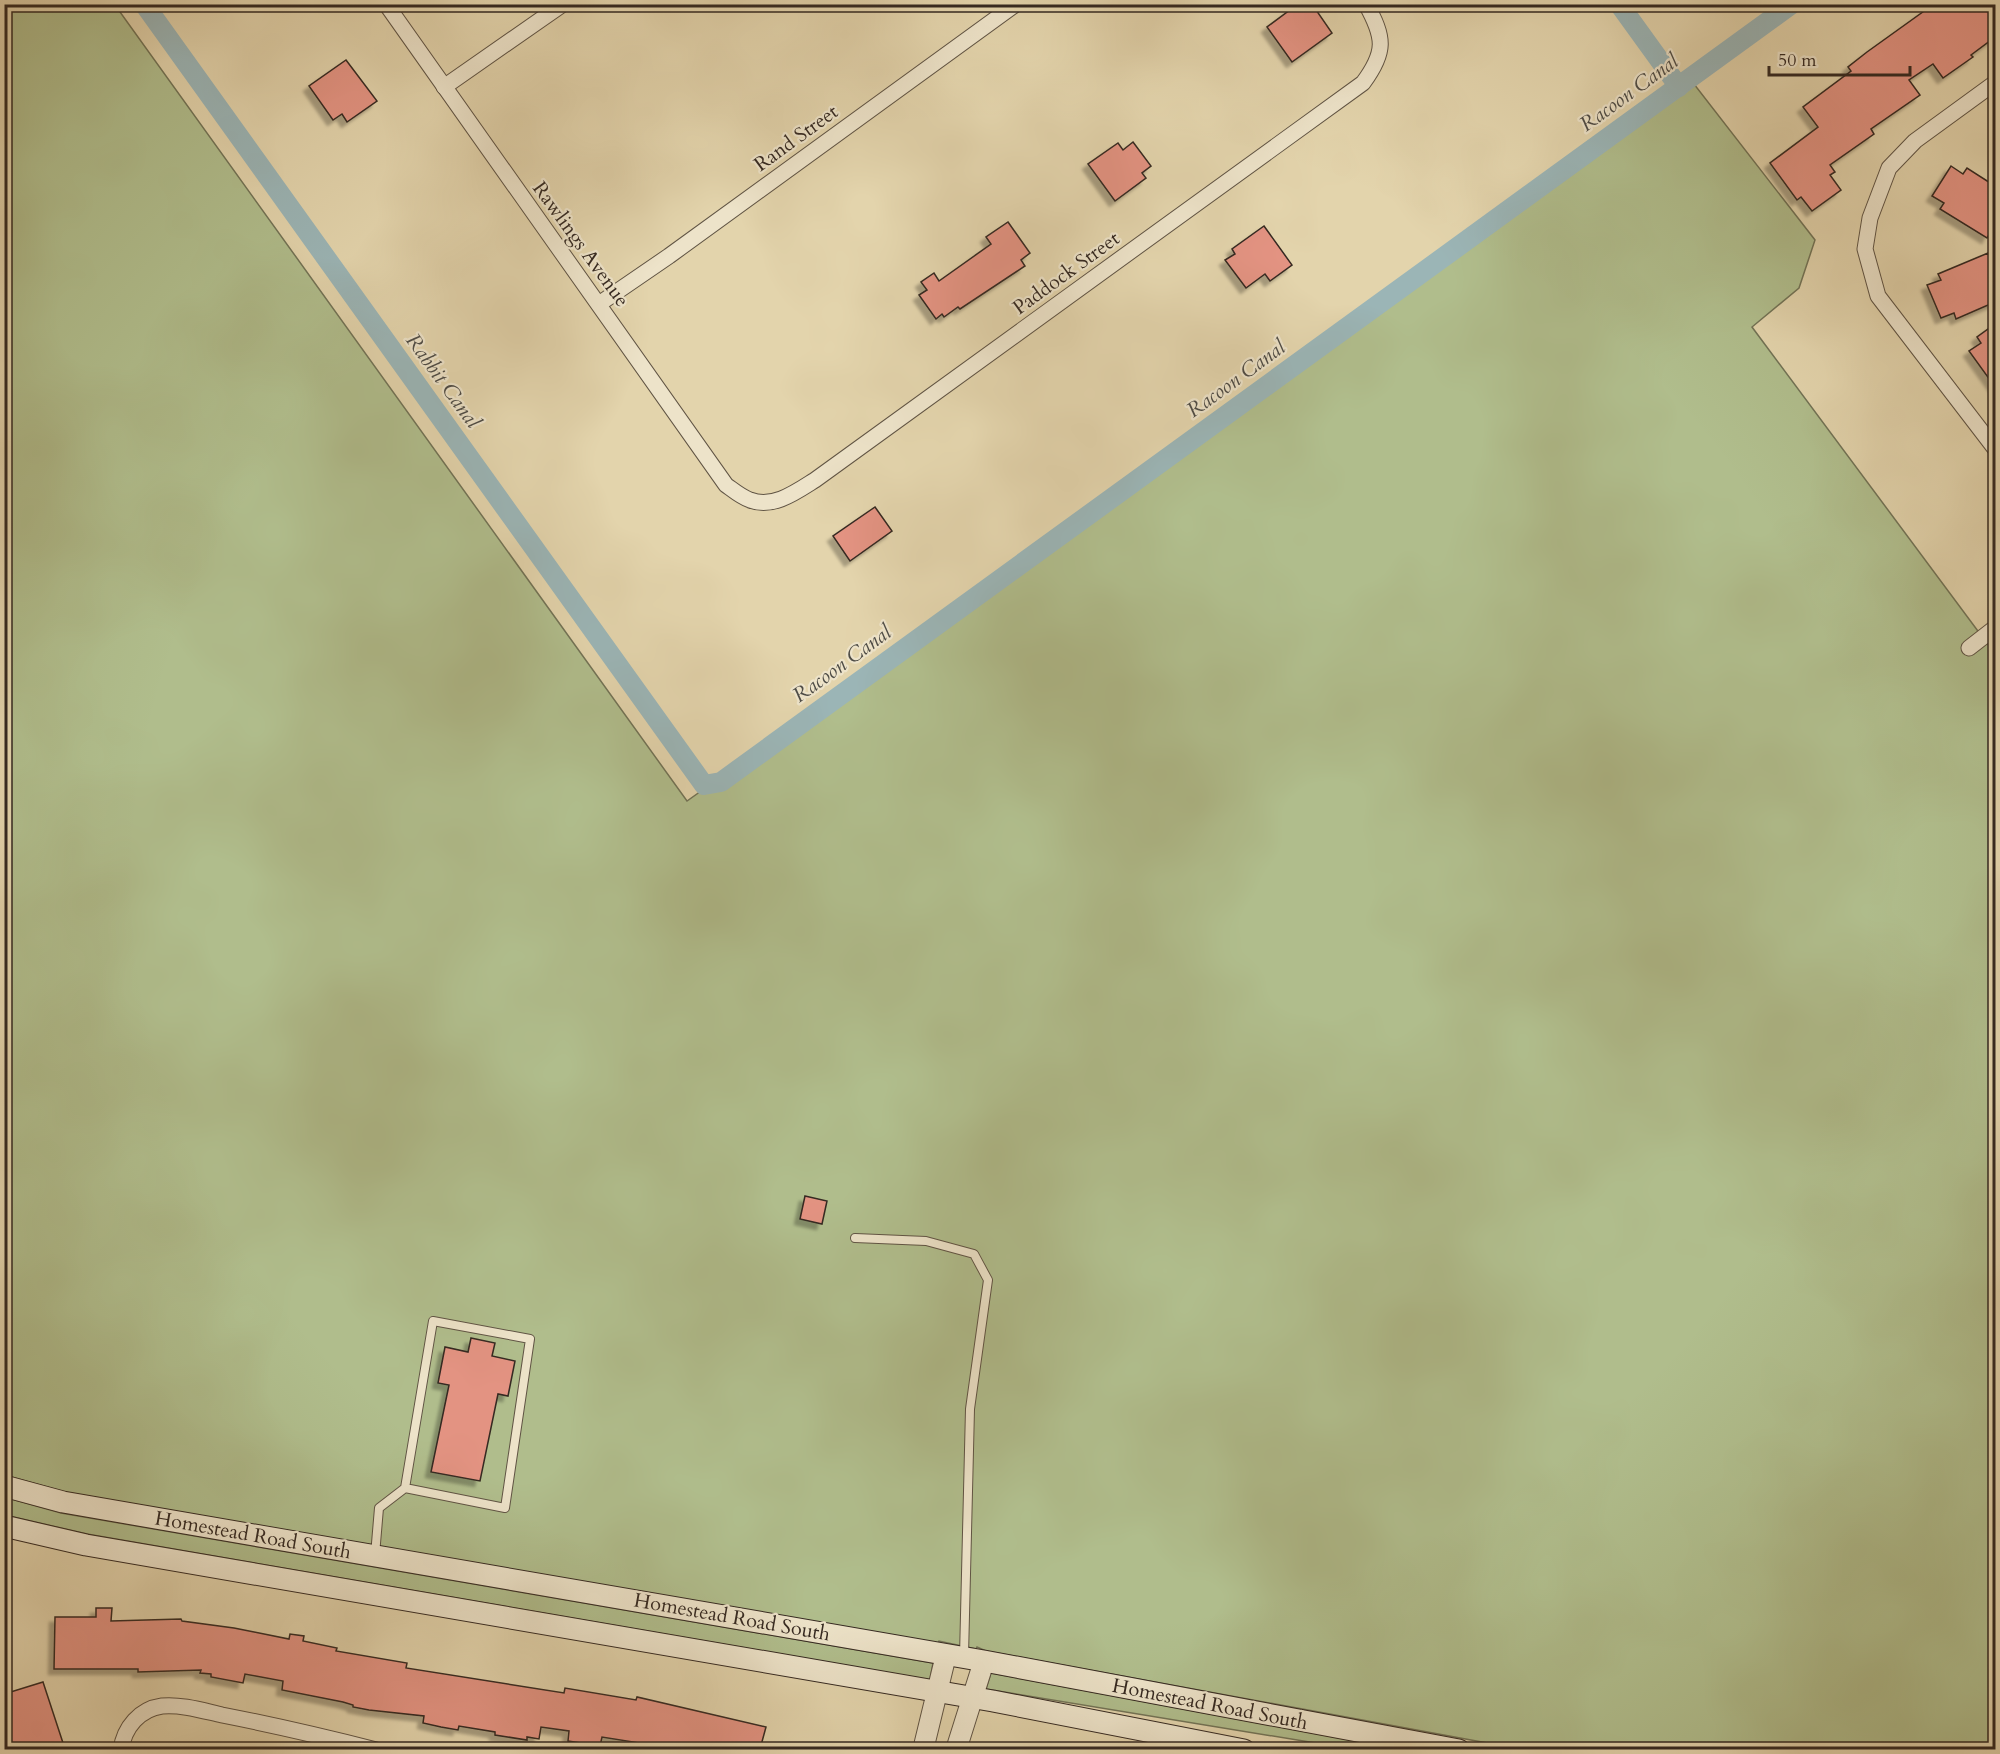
<svg xmlns="http://www.w3.org/2000/svg" width="2000" height="1754" viewBox="0 0 2000 1754" font-family="Cardo,serif">
<style>
.green{fill:#b0bd8c;stroke:#727356;stroke-width:1.5}
.lines{fill:none;stroke-linecap:round;stroke-linejoin:round}
.canal{stroke:#9bb5b6;stroke-width:20}
.building{fill:#e39382;stroke:#352921;stroke-width:1.5;filter:url(#shadow)}
.service-casing{stroke:#605444;stroke-width:10}
.minor-casing{stroke:#605444;stroke-width:17}
.tertiary-casing{stroke:#605444;stroke-width:22}
.secondary-casing{stroke:#352921;stroke-width:23}
.service{stroke:#ede3c9;stroke-width:8}
.minor{stroke:#ede3c9;stroke-width:15}
.tertiary{stroke:#ede3c9;stroke-width:20}
.secondary{stroke:#ede3c9;stroke-width:21}
.labels{text-anchor:middle;dominant-baseline:central;stroke-width:4.5;stroke-linejoin:round;paint-order:stroke}
.street-label{font-size:20px;fill:#352921;stroke:#ede3c9}
.water-label{font-size:21px;font-style:italic;fill:#4e4c46;stroke:#ede3c9}
</style>
<defs>
<filter id="shadow"><feDropShadow dx="-5.5" dy="5.5" stdDeviation="1.5" flood-color="#0004"/></filter>
</defs>
<rect width="100%" height="100%" fill="#e3d4ac"/>
<filter id="stains"><feTurbulence type="fractalNoise" baseFrequency=".00333" numOctaves="4"/><feColorMatrix values="0 0 0 0 .2 0 0 0 0 .09 0 0 0 0 .02 0 0 0 .5 -.17"/></filter>
<radialGradient id="worn" r=".72"><stop offset=".6" stop-color="#630" stop-opacity="0"/><stop offset="1" stop-color="#630" stop-opacity=".3"/></radialGradient>
<g class="green">
<path d="M4 5H115L687 801 1694 84 1815 240 1799 288 1752 327 1995 654V1749H1520L986 1651 977 1647 976 1649 939 1641 938 1643 64 1492 5 1475Z"/>
<path d="M4 1497 61 1513 933 1663 930 1680 87 1534 5 1515Z"/>
<path d="M991 1673 1398 1749H1352L986 1689Z"/>
</g>
<g class="lines">
<g class="canal">
<path d="M144 4 704 785 721 782 1792 4"/>
<path d="M1619 4 1679 87"/>
</g>
</g>
<g class="building">
<path d="M1298 4H1312L1332 33 1292 62 1267 27Z"/>
<path d="M1934 4H1995V37L1971 55 1973 57 1943 78 1933 64 1909 80 1920 95 1871 129 1874 134 1830 165 1835 172 1830 175 1841 190 1812 211 1801 197 1797 200 1770 163 1818 127 1803 107 1851 71 1848 67 1867 52Z"/>
<path d="M346 60 377 101 347 122 342 114 333 120 309 86Z"/>
<path d="M1133 142 1151 166 1142 173 1146 178 1115 201 1088 164 1118 143 1123 150Z"/>
<path d="M1951 166 1963 174 1967 168 1995 186V224L1987 238 1940 209 1944 203 1932 196Z"/>
<path d="M1008 222 1030 253 1021 260 1025 266 960 309 958 307 944 317 942 314 936 319 919 295 927 290 921 282 934 273 939 281 991 244 986 237Z"/>
<path d="M1264 226 1292 265 1270 281 1265 274 1246 288 1225 260 1235 254 1232 249Z"/>
<path d="M1988 253 1995 269V302L1956 319 1954 313 1941 318 1927 285 1941 280 1938 274Z"/>
<path d="M1995 324V387L1969 351 1981 343 1977 337Z"/>
<path d="M875 507 892 531 850 561 833 536Z"/>
<path d="M805 1196 827 1201 822 1224 800 1219Z"/>
<path d="M471 1338 495 1343 492 1356 515 1361 508 1396 498 1394 480 1481 431 1472 449 1385 438 1383 445 1347 468 1352Z"/>
<path d="M96 1608H112L111 1621 181 1619 182 1621 234 1628 289 1639 290 1634 304 1636 303 1641 337 1648 336 1651 407 1663 406 1668 564 1693 565 1688 636 1700 637 1697 766 1727 760 1749H639L640 1743 602 1737 600 1746 568 1741 569 1731 541 1727 539 1739 527 1737V1740L495 1735V1732L459 1726 458 1730 441 1727 423 1723 424 1716 369 1710 353 1707V1705L343 1702 282 1690 283 1681 245 1674 243 1683 211 1677V1674L200 1673 201 1670 138 1672V1669H54L55 1617H96Z"/>
<path d="M43 1682 65 1749H4V1694Z"/>
</g>
<g class="lines">
<defs>
<g id="service">
<path d="M855 1238 926 1241 974 1254 988 1280 970 1409 964 1656"/>
<path d="M375 1555 379 1508 405 1488 433 1321 530 1339 505 1508 405 1488"/>
</g>
<g id="minor">
<path d="M386 4 726 485C733 490 741 497 750 500 773 509 796 492 815 480L1363 83C1386 52 1385 38 1366 4"/>
<path d="M1996 82 1915 141 1889 168 1870 218 1865 249 1878 296 1996 450"/>
<path d="M444 87 563 4"/>
<path d="M599 304 669 256 1016 4"/>
<path d="M1969 648 1996 627"/>
<path d="M121 1750C124 1727 140 1709 162 1706 181 1704 204 1711 222 1715 273 1725 325 1737 376 1750"/>
</g>
<g id="tertiary">
<path d="M923 1750 946 1655"/>
<path d="M956 1750 984 1661"/>
</g>
<g id="secondary">
<path d="M4 1486 63 1502 984 1661 1459 1750"/>
<path d="M4 1526 86 1545 993 1701 1244 1750"/>
</g>
</defs>
<use href="#service" class="service-casing"/>
<use href="#minor" class="minor-casing"/>
<use href="#tertiary" class="tertiary-casing"/>
<use href="#secondary" class="secondary-casing"/>
<use href="#service" class="service"/>
<use href="#minor" class="minor"/>
<use href="#tertiary" class="tertiary"/>
<use href="#secondary" class="secondary"/>
</g>
<g class="labels">
<g class="street-label">
<text transform="translate(796 138) rotate(-36)">Rand Street</text>
<text transform="translate(581 244) rotate(54)">Rawlings Avenue</text>
<text transform="translate(1066 273) rotate(-36)">Paddock Street</text>
<text transform="translate(253 1535) rotate(10)">Homestead Road South</text>
<text transform="translate(732 1617) rotate(10)">Homestead Road South</text>
<text transform="translate(1210 1704) rotate(11)">Homestead Road South</text>
</g>
<g class="water-label">
<text transform="translate(1629 93) rotate(-36)">Racoon Canal</text>
<text transform="translate(1236 379) rotate(-36)">Racoon Canal</text>
<text transform="translate(443 381) rotate(54)">Rabbit Canal</text>
<text transform="translate(842 664) rotate(-36)">Racoon Canal</text>
</g>
</g>
<rect width="2000" height="1754" fill="none" stroke="#e3d4ac" stroke-width="24"/>
<rect x="6" y="6" width="1988" height="1742" fill="none" stroke="#352921" stroke-width="3"/>
<rect x="12" y="12" width="1976" height="1730" fill="none" stroke="#352921" stroke-width="1.5"/>
<path d="M1769 66v9h141v-9" fill="none" stroke="#352921" stroke-width="3"/>
<text x="1778" y="66" font-size="18" fill="#352921" stroke="#ede3c9" stroke-width="4.5" paint-order="stroke">50 m</text>
<rect width="100%" height="100%" filter="url(#stains)"/>
<rect width="100%" height="100%" fill="url(#worn)"/>
</svg>
